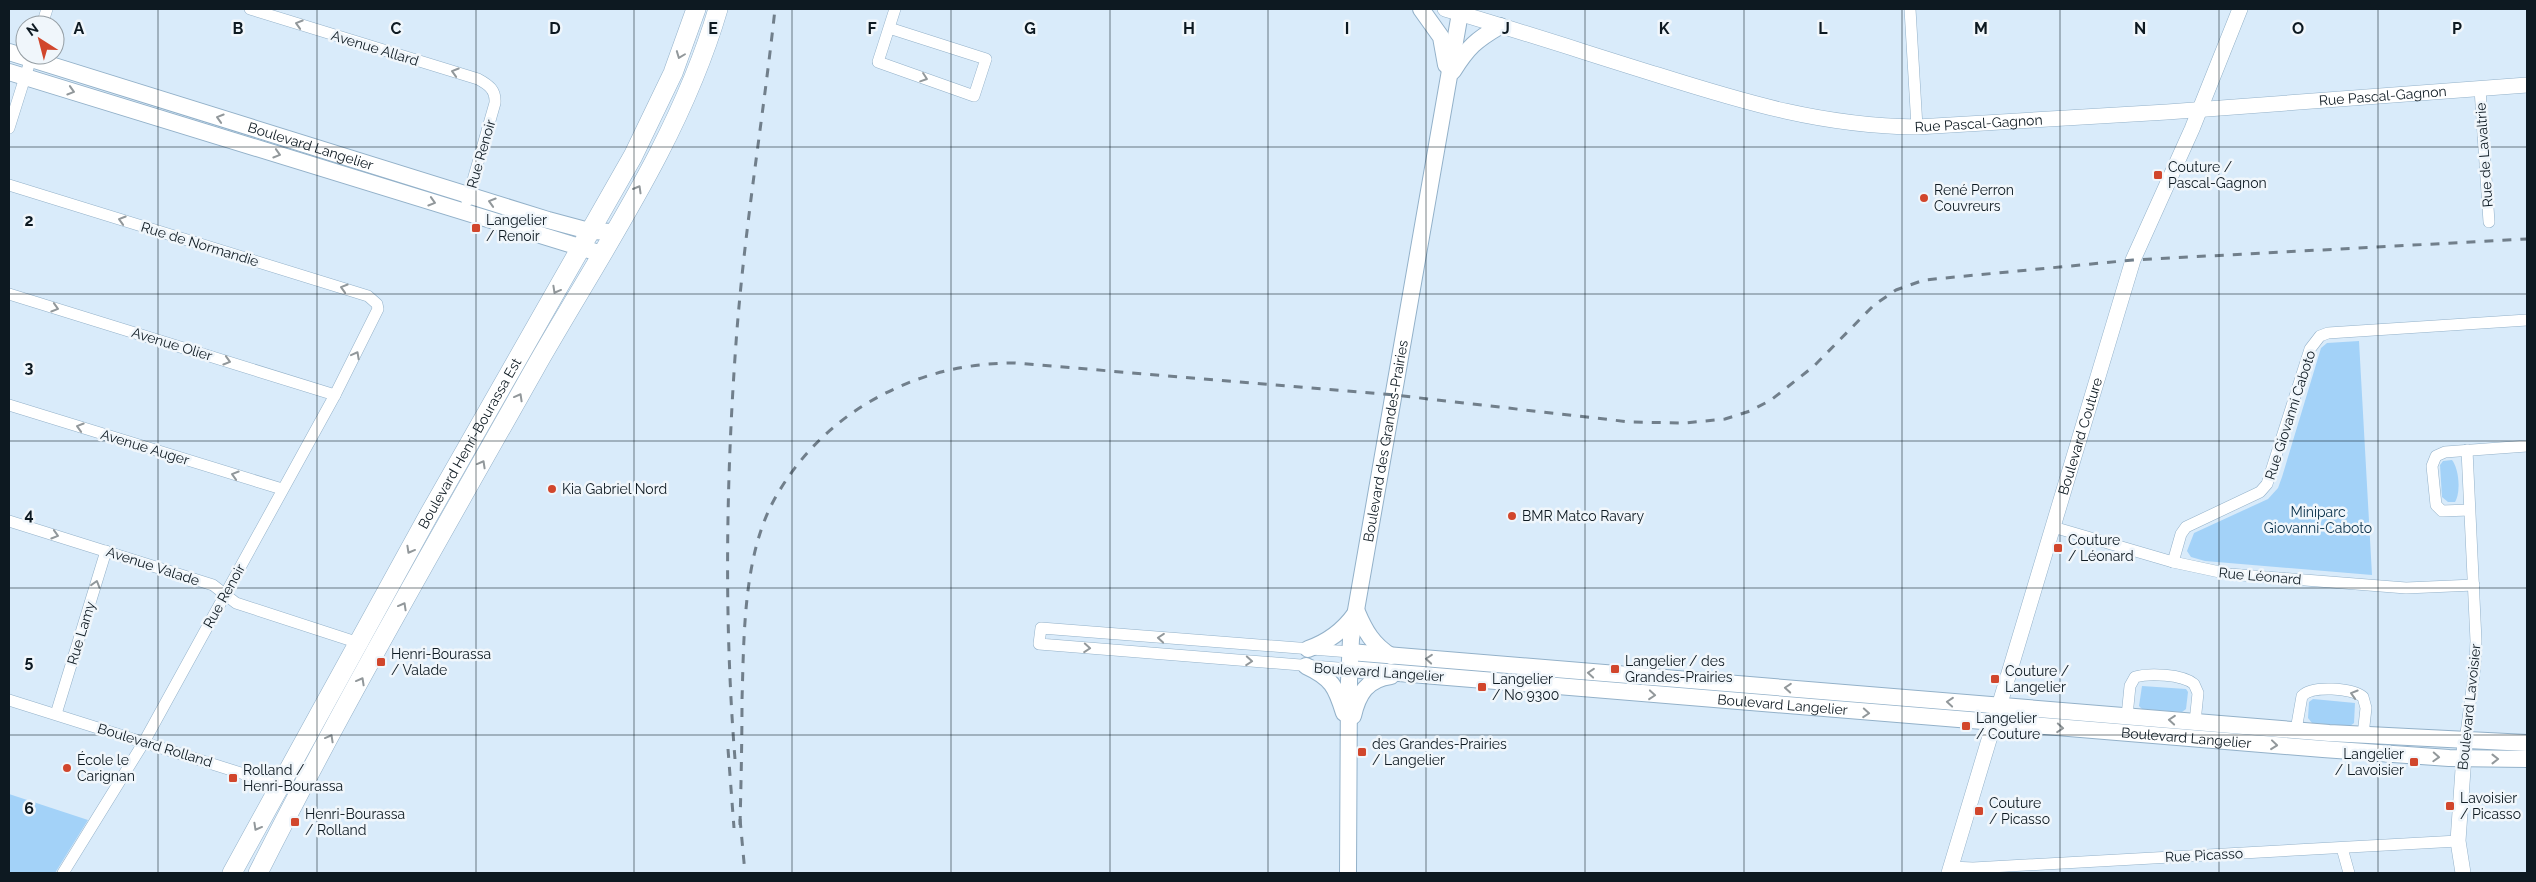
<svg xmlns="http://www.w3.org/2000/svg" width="2536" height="882" viewBox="0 0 2536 882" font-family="Raleway,sans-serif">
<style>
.green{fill:#a3d2f8}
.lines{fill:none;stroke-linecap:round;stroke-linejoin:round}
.minor-casing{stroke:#93b1c9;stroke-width:12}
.tertiary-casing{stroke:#93b1c9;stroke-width:16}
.secondary-casing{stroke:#93b1c9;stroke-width:18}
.primary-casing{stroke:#93b1c9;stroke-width:20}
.minor{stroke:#fff;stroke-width:11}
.tertiary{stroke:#fff;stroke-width:15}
.secondary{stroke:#fff;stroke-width:16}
.primary{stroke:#fff;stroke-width:19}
.rail{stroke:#717f8b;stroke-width:3;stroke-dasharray:9 9;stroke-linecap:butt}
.oneway{stroke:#92989b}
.grid{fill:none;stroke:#0d1921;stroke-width:1;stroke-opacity:0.55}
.poi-dot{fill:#d1462c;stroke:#f0f6fb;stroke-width:2}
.labels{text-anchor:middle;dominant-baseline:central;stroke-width:5;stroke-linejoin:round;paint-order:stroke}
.street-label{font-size:14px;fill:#0d1921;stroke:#f0f6fb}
.poi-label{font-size:14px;fill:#0d1921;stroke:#f0f6fb;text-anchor:start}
.park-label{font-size:14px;fill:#072f49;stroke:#f0f6fb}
.grid-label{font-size:16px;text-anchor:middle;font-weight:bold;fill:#0d1921;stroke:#f0f6fb;stroke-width:5;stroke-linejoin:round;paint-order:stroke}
</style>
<rect width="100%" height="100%" fill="#d9ebfa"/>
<g class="green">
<path d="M2359 341 2372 575 2205 561 2191 557 2187 551 2194 533 2268 499 2278 488 2282 477 2321 348 2327 343Z"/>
<path d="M2452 460C2459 469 2461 492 2455 502H2448L2442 497 2440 465 2443 461Z"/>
<path d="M2142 686 2186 689 2188 692 2186 709 2182 712 2142 709 2139 706Z"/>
<path d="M2313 699 2355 703 2354 723 2350 726 2312 723 2308 718 2309 702Z"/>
<path d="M9 794 88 820 55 873H9Z"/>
</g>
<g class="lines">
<defs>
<g id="minor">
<path d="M250 9 478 79C489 85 496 90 495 103L467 201"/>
<path d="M1910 9 1917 127"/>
<path d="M42 25 47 9"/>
<path d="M889 28 986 59 974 96 878 62 895 9"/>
<path d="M2480 89 2489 222"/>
<path d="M9 128 32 55"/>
<path d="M9 185 368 296 377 304 378 309 335 395 144 742 63 873"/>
<path d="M9 294 335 395"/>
<path d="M9 405 282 489"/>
<path d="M2469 510 2442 511 2436 505 2432 466 2436 456 2445 452 2527 446"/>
<path d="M9 521 213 585 236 603 362 644"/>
<path d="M2053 527 2173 562 2229 574 2406 588 2474 585"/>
<path d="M2173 562 2181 534 2186 527 2260 492 2267 484 2310 349 2320 336 2328 333 2527 320"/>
<path d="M1350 669 1039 644 1041 628 1350 652"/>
<path d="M9 700 301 792"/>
<path d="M56 714 106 551"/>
<path d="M2127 716 2130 686 2135 677C2149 673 2182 674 2194 684L2198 693 2195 722"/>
<path d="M2296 730 2302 696C2312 685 2352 688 2363 697L2366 708 2363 735"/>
<path d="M2465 741 2475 666 2476 641 2467 450"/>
<path d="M2342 848 2349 873"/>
<path d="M1951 867 1973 868 2458 841"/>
</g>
<g id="tertiary">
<path id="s1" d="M1445 9C1517 30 1587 53 1658 75 1747 103 1823 126 1917 127L2167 112 2527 85"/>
<path id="s2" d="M1949 873 2133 260 2192 129 2240 9"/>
<path d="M2463 873 2458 841 2465 741"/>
</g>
<g id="secondary">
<path d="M1421 9 1441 37 1446 65"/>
<path id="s3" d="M9 52 548 220 589 231 614 232"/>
<path d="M1453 71C1468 47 1476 40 1500 26"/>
<path d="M9 72 602 254"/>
<path d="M1357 612C1365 631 1373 645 1391 656"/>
<path d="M1308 649C1328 642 1343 631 1355 614"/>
<path d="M1350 652 2329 733 2527 743"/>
<path d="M1306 666C1332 678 1336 687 1344 713"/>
<path id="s4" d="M1350 669 2323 749 2449 758 2527 759"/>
<path d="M1353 716C1358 694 1367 679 1391 676"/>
<path id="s5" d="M1348 873 1349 681 1351 639 1460 13"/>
</g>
<g id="primary">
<path id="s6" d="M232 873 427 518 633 156 673 73 696 9"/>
<path d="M258 873C344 702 441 535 535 368 601 252 680 139 718 9"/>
</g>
</defs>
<use href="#minor" class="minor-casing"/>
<use href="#tertiary" class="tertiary-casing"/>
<use href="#secondary" class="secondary-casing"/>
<use href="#primary" class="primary-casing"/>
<use href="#minor" class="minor"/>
<use href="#tertiary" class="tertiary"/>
<use href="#secondary" class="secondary"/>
<use href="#primary" class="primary"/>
<g class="rail">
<path d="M728 749 734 828"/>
<path d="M735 759C724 621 726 481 736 343 744 231 763 120 775 9"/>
<path d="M740 819 745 873"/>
<path d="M740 825C741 784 742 742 742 700 744 637 743 557 774 500 795 462 825 430 861 407 909 377 959 363 1015 363L1394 395 1630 422 1684 423 1725 419 1750 411 1771 400 1814 366 1874 305 1896 290 1924 280 2133 260 2527 239"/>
</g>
</g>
<defs><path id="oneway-chevron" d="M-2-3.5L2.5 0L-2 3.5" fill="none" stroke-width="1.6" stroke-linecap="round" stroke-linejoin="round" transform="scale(1.25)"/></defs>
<g class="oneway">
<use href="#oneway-chevron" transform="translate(299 24) rotate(-163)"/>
<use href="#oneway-chevron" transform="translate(680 55) rotate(111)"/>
<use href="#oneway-chevron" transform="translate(455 72) rotate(-163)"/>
<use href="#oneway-chevron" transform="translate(924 78) rotate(19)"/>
<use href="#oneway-chevron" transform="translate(71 91) rotate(17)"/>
<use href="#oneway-chevron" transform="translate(220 118) rotate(-163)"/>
<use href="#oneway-chevron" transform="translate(277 154) rotate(17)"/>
<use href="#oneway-chevron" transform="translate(638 189) rotate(-60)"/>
<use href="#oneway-chevron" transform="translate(432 202) rotate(17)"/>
<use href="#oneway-chevron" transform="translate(492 202) rotate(-163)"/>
<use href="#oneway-chevron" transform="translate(122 220) rotate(-163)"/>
<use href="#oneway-chevron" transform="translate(344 288) rotate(-163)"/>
<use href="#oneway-chevron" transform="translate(556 290) rotate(119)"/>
<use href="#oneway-chevron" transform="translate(55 308) rotate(17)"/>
<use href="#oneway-chevron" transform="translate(356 355) rotate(-62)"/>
<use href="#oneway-chevron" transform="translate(227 361) rotate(17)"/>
<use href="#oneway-chevron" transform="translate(519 397) rotate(-61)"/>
<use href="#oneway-chevron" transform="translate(80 427) rotate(-163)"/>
<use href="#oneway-chevron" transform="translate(482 464) rotate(-61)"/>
<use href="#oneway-chevron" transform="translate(235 475) rotate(-163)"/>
<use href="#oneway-chevron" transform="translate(55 535) rotate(17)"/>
<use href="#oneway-chevron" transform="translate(410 550) rotate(119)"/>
<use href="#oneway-chevron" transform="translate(96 584) rotate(-73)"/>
<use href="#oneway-chevron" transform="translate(403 606) rotate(-61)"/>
<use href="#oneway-chevron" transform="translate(1161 638) rotate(-175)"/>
<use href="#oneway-chevron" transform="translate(1087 648) rotate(4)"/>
<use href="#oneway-chevron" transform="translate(1429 659) rotate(-175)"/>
<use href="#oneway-chevron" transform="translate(1249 661) rotate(4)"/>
<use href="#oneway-chevron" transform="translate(1591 673) rotate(-175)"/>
<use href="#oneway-chevron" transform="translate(361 681) rotate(-61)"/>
<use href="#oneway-chevron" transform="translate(1788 688) rotate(-176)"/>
<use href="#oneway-chevron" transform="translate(2354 694) rotate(-163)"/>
<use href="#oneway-chevron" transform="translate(1652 695) rotate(5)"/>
<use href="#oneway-chevron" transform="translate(1950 702) rotate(-175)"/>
<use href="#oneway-chevron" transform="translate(1866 713) rotate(4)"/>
<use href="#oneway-chevron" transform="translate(2172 720) rotate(-175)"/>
<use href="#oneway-chevron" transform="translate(2060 728) rotate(4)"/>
<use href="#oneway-chevron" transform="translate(330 738) rotate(-61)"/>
<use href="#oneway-chevron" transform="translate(2274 745) rotate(6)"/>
<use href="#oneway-chevron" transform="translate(2436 757) rotate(3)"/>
<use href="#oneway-chevron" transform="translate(2495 759)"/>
<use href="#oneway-chevron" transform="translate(257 827) rotate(119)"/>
</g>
<path class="grid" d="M158 9V873M317 9V873M476 9V873M634 9V873M792 9V873M951 9V873M1110 9V873M1268 9V873M1426 9V873M1585 9V873M1744 9V873M1902 9V873M2060 9V873M2219 9V873M2378 9V873M9 147H2527M9 294H2527M9 441H2527M9 588H2527M9 735H2527"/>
<g class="poi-dot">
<rect x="2153" y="170" width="10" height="10" rx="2.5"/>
<circle cx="1924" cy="198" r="5"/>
<rect x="471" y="223" width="10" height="10" rx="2.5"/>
<circle cx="552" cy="489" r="5"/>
<circle cx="1512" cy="516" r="5"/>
<rect x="2053" y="543" width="10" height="10" rx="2.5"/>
<rect x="376" y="657" width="10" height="10" rx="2.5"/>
<rect x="1610" y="664" width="10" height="10" rx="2.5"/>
<rect x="1990" y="674" width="10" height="10" rx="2.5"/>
<rect x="1477" y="682" width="10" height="10" rx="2.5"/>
<rect x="1961" y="721" width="10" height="10" rx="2.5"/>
<rect x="1357" y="747" width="10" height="10" rx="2.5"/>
<rect x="2409" y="757" width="10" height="10" rx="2.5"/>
<circle cx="67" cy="768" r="5"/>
<rect x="228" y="773" width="10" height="10" rx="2.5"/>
<rect x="2445" y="801" width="10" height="10" rx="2.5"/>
<rect x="1974" y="806" width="10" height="10" rx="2.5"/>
<rect x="290" y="817" width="10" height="10" rx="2.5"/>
</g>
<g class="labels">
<g class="street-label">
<text transform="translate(375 48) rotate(17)">Avenue Allard</text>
<text stroke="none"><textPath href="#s1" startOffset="955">Rue Pascal-Gagnon</textPath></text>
<text stroke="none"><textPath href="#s1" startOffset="550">Rue Pascal-Gagnon</textPath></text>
<text stroke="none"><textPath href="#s3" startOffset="316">Boulevard Langelier</textPath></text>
<text transform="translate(481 154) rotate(-74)">Rue Renoir</text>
<text transform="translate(2484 155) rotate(-94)">Rue de Lavaltrie</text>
<text transform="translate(200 244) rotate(17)">Rue de Normandie</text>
<text transform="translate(172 344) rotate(17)">Avenue Olier</text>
<text transform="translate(2290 415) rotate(-72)">Rue Giovanni Caboto</text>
<text stroke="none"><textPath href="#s2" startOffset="456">Boulevard Couture</textPath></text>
<text stroke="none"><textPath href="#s5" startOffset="435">Boulevard des Grandes-Prairies</textPath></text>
<text stroke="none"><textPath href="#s6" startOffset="491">Boulevard Henri-Bourassa Est</textPath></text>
<text transform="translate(145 447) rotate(17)">Avenue Auger</text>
<text transform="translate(153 566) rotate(18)">Avenue Valade</text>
<text transform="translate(2260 576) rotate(5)">Rue Léonard</text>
<text transform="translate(224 596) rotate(-61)">Rue Renoir</text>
<text transform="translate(81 633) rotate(-73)">Rue Lamy</text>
<text transform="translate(1379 672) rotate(4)">Boulevard Langelier</text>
<text stroke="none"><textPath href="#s4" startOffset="434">Boulevard Langelier</textPath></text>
<text transform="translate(2469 707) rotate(-84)">Boulevard Lavoisier</text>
<text stroke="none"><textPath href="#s4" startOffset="839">Boulevard Langelier</textPath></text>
<text transform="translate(155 745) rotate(17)">Boulevard Rolland</text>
<text transform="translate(2204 855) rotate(-3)">Rue Picasso</text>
</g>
<g class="poi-label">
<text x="2168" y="167">Couture /<tspan x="2168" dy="16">Pascal-Gagnon</tspan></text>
<text x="1934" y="190">René Perron<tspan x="1934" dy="16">Couvreurs</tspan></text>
<text x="486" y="220">Langelier<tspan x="486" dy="16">/ Renoir</tspan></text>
<text x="562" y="489">Kia Gabriel Nord</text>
<text x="1522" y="516">BMR Matco Ravary</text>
<text x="2068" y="540">Couture<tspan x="2068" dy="16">/ Léonard</tspan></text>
<text x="391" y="654">Henri-Bourassa<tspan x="391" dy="16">/ Valade</tspan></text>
<text x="1625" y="661">Langelier / des<tspan x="1625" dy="16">Grandes-Prairies</tspan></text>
<text x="2005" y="671">Couture /<tspan x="2005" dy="16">Langelier</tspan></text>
<text x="1492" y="679">Langelier<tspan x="1492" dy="16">/ No 9300</tspan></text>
<text x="1976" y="718">Langelier<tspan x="1976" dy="16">/ Couture</tspan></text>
<text x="1372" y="744">des Grandes-Prairies<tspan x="1372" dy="16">/ Langelier</tspan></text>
<text x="2404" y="754" text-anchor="end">Langelier<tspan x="2404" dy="16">/ Lavoisier</tspan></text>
<text x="77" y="760">École le<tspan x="77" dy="16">Carignan</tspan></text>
<text x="243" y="770">Rolland /<tspan x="243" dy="16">Henri-Bourassa</tspan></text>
<text x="2460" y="798">Lavoisier<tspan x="2460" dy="16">/ Picasso</tspan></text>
<text x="1989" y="803">Couture<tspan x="1989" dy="16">/ Picasso</tspan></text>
<text x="305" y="814">Henri-Bourassa<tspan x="305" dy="16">/ Rolland</tspan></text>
</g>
<g class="park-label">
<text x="2318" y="512">Miniparc<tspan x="2318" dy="16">Giovanni-Caboto</tspan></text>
</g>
</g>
<g class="grid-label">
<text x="79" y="34">A</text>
<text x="238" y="34">B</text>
<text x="396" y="34">C</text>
<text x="555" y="34">D</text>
<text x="713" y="34">E</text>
<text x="872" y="34">F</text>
<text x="1030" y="34">G</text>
<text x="1189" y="34">H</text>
<text x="1347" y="34">I</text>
<text x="1506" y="34">J</text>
<text x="1664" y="34">K</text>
<text x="1823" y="34">L</text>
<text x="1981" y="34">M</text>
<text x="2140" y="34">N</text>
<text x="2298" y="34">O</text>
<text x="2457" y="34">P</text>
<text x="29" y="226">2</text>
<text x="29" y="373">3</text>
<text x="29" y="520">4</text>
<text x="29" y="667">5</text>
<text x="29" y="814">6</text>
</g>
<rect width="2536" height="882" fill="none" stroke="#0d1921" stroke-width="20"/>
<g transform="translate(40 40) rotate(324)"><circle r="24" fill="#f0f6fb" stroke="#959ea4"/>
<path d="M0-4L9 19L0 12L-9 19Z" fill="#d1462c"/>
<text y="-8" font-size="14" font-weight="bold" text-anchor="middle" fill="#0d1921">N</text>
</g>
</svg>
